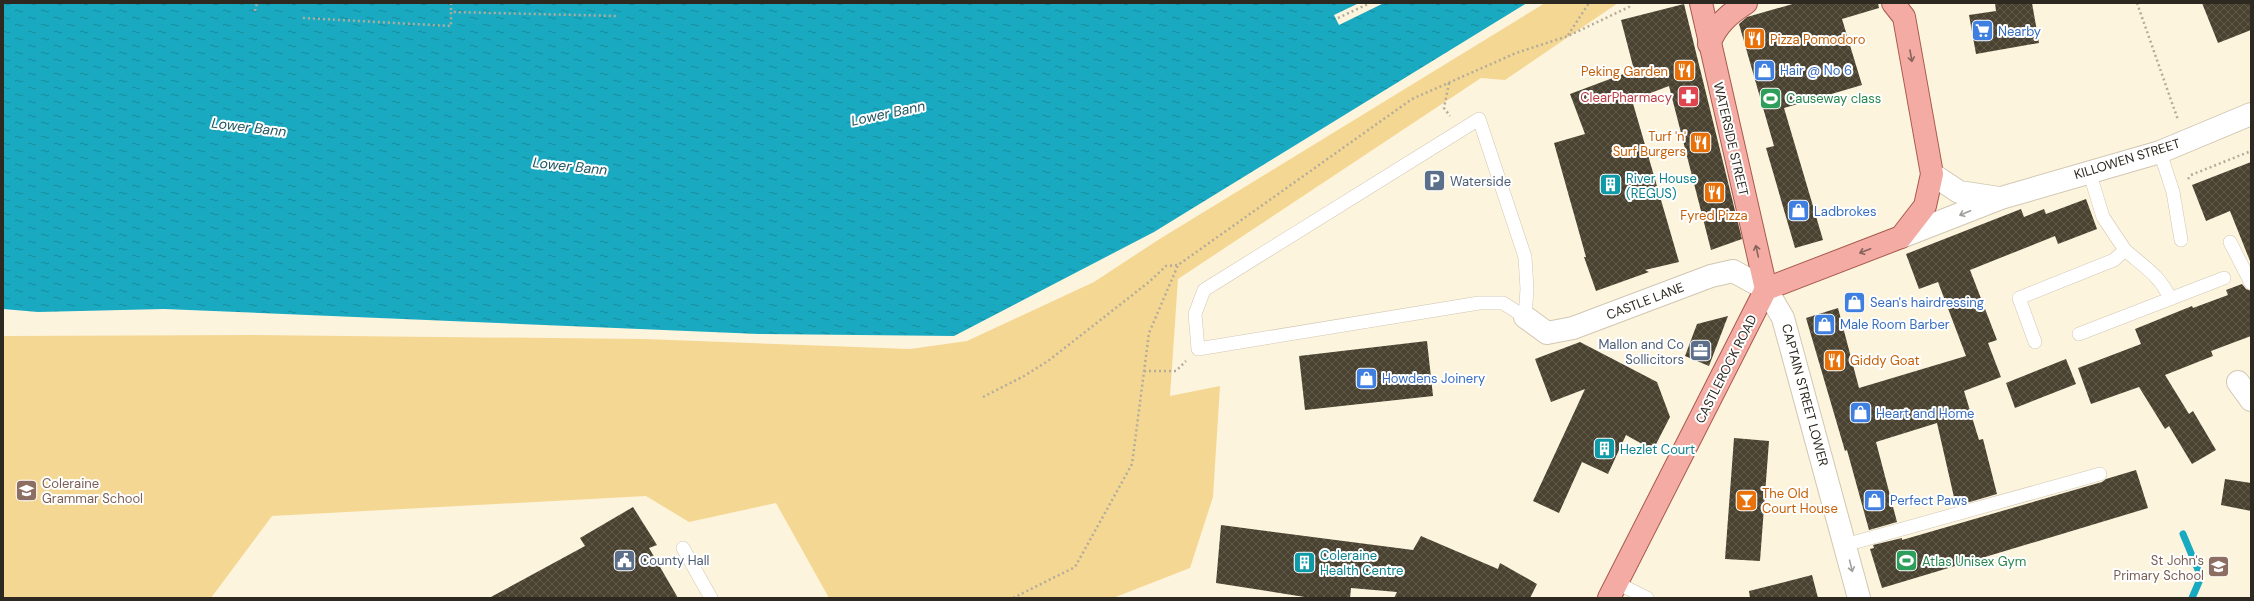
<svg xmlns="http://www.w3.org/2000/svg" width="2254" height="601" viewBox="0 0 2254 601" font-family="'DM Sans',sans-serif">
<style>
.green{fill:#f5d794}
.water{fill:url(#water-ripples)}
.pier{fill:#fdf4de}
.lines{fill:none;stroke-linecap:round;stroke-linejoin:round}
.stream{stroke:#19aac1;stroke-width:7}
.building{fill:url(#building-cross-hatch)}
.service-casing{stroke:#d1c7b2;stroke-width:14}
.minor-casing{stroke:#d1c7b2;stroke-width:24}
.secondary-casing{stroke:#d1c7b2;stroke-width:24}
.primary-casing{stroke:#a8594e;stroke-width:24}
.path{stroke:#b3ac9b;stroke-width:2.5;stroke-dasharray:2 3;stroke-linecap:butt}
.service{stroke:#fff;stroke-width:13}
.minor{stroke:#fff;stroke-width:22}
.secondary{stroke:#fff;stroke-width:22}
.primary{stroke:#f3aba3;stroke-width:22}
.oneway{stroke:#86645c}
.oneway2{stroke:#a09f9b}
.labels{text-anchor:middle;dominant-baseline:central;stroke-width:4;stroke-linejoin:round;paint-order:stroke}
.shop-label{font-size:13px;fill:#366cbe;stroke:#fff;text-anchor:start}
.food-label{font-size:13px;fill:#c56008;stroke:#fff;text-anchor:start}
.health-label{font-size:13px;fill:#be3a42;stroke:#fff;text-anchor:end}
.leisure-label{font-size:13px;fill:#27864d;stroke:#fff;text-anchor:start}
.street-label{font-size:13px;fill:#2d2921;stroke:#fff}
.culture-label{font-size:13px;fill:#0d838f;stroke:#fff;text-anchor:start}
.service-label{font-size:13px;fill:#4e5e75;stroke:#fff;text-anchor:start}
.education-label{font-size:13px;fill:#785e54;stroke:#fff;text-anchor:start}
.water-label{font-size:14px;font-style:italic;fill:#215660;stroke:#fff}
</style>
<defs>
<pattern id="water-ripples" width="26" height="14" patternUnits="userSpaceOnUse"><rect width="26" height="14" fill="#19aac1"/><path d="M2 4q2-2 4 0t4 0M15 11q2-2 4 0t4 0" fill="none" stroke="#178a9c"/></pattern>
<pattern id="building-cross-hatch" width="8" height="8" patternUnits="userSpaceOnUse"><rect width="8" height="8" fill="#4a4230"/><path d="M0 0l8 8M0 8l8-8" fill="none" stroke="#625b4c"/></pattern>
</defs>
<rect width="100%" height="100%" fill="#fdf4de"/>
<path class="green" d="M1545 3H1618L1505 80 1481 78 1178 279 1170 396 1220 386 1213 497 1190 568 1113 598H829L776 503 689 522 646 496 272 516 211 598H3V336L251 335 644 339 910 349 967 341 1094 282 1158 240Z"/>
<path class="water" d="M3 3H1527L1154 232 954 336 759 334 164 309 38 312 3 309Z"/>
<path class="pier" d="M1359 3H1384L1339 25 1334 15Z"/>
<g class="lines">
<path class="stream" d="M2183 534 2201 577 2192 598"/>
</g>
<g class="building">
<path d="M1796 3H1878L1879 8 1842 19 1862 85 1784 108 1823 240 1795 248 1766 148 1774 146 1739 24 1747 17Z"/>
<path d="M1995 3H2032L2039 43 1976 54 1969 15 1996 11Z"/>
<path d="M2202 3H2251V30L2218 43Z"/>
<path d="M1684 4 1742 239 1711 250 1669 86 1632 100 1679 262 1645 270 1649 272 1596 291 1584 257H1586L1554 143 1585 134 1570 94 1634 70 1621 20Z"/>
<path d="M2251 162V261H2250L2230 211 2206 221 2192 185Z"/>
<path d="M2086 199 2097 229 2058 244 2055 236 1970 270 1997 340 1988 343 2001 377 1964 391 1979 440 1983 439 1997 494 1956 506 1937 423 1876 442 1897 522 1869 530 1847 450 1845 451 1806 318 1838 308 1859 388 1966 356 1938 282 1919 289 1906 254 2021 209 2024 217 2044 209 2046 214Z"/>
<path d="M2242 284 2246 289 2251 291V336L2211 351 2213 356 2165 375 2189 414 2193 411 2216 450 2192 464 2169 426 2165 429 2139 387 2091 404 2078 368 2141 344 2135 329 2192 306 2193 308 2228 295 2226 290Z"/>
<path d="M1728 316 1709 366 1685 356 1697 324Z"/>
<path d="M1427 341 1433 396 1305 410 1299 356Z"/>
<path d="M1580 342 1657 382 1670 417 1653 450 1626 435 1608 474 1582 462 1559 513 1533 501 1585 389 1551 402 1535 359Z"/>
<path d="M2066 359 2076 384 2015 408 2006 383Z"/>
<path d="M1734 438 1769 441 1760 561 1725 559Z"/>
<path d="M2136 470 2148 508 1882 588 1870 549 1874 548 1873 545 1902 538V540L2102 482 2106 479Z"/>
<path d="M2225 479 2251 483V511L2221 505Z"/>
<path d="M633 507 657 545 649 548 678 598H489L585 546 580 538Z"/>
<path d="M1221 525 1413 550 1421 536 1498 569 1500 563 1537 584 1530 598H1394L1397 592 1351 588 1350 598H1311L1216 583Z"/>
<path d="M1812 575 1818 598H1750L1749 591Z"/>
</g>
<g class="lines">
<defs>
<g id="service">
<path d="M1479 119 1525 257 1527 289 1525 317 1503 303H1479L1198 349 1195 314 1204 290Z"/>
<path d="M2160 152 2173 192 2181 240"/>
<path d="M2230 242 2251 283"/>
<path d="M2125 250C2142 265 2162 277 2170 299"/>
<path d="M2079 334 2224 278"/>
<path d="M2035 342 2019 298 2114 260 2125 250 2103 217 2089 171"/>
<path d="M1845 545 2100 474"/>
<path d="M683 548 711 598"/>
<path d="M1617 583 1647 598"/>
</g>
<g id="minor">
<path d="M1932 174 1959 192 1999 198"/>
<path d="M1901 237 2001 198 2160 152 2251 114"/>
<path d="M1525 317 1547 333 1573 328 1711 276 1733 271 1766 289"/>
<path d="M2238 382 2251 400"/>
</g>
<path id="secondary" d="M1766 289 1783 318 1859 598"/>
<g id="primary">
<path d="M1701 3 1766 289"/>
<path d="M1709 44C1717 24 1729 14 1746 3"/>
<path d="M1766 289 1901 237 1925 206 1932 174 1904 17 1893 3"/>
<path d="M1609 598 1766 289"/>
</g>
</defs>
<use href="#service" class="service-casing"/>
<use href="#minor" class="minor-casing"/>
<use href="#secondary" class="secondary-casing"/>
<use href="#primary" class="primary-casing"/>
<g class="path">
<path d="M451 3V12"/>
<path d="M2137 3 2178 120"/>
<path d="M255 11 257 3"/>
<path d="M303 18 451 26V12L618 16"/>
<path d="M1338 18 1370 3"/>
<path d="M1568 35 1589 3"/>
<path d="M1449 83 1444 108 1450 116"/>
<path d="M2188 179 2191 175 2251 151"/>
<path d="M1144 371H1176L1186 361"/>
<path d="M983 397 1024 376 1048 361 1149 282 1166 266 1178 265"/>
<path d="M1013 598 1075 567 1132 464 1149 333 1178 265 1412 99 1516 53 1568 36 1629 7 1631 3"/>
</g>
<use href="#service" class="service"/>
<use href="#minor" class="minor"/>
<use href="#secondary" class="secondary"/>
<use href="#primary" class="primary"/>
</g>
<defs><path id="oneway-shaft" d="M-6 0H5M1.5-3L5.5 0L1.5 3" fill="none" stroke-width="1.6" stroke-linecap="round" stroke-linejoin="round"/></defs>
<g class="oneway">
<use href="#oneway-shaft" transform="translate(1911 56) rotate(80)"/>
<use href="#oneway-shaft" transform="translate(1757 251) rotate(-103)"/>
<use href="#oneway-shaft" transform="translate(1865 251) rotate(159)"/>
</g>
<g class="oneway2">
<use href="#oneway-shaft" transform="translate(1965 213) rotate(157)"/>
<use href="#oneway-shaft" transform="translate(1851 566) rotate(76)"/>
</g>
<defs>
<symbol id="supermarket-square" viewBox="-11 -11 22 22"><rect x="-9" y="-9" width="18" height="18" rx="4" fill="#3f7fe0" stroke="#fff"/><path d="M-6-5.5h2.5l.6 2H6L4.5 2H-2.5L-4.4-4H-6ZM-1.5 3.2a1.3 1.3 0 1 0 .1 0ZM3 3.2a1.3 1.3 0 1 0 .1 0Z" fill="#fff"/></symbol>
<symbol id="restaurant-square" viewBox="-11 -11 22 22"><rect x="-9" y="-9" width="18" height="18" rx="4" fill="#e8710a" stroke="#fff"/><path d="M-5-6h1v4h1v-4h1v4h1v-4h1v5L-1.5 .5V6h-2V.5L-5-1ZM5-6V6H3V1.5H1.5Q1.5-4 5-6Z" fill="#fff"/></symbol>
<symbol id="shop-square" viewBox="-11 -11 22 22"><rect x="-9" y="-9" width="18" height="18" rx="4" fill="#3f7fe0" stroke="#fff"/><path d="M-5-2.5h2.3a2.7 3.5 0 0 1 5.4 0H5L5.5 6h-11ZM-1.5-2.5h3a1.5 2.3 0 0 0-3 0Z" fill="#fff"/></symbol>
<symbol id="pharmacy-square" viewBox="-11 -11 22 22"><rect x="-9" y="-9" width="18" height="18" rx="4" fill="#e0444e" stroke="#fff"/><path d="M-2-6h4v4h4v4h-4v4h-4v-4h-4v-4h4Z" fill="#fff"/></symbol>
<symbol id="stadium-square" viewBox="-11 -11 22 22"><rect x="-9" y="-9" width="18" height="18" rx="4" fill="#2e9e5b" stroke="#fff"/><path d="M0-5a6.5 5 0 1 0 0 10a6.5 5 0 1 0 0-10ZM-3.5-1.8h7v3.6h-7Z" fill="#fff"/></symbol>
<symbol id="parking-square" viewBox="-11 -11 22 22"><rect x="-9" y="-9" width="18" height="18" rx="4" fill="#5c6f8a" stroke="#fff"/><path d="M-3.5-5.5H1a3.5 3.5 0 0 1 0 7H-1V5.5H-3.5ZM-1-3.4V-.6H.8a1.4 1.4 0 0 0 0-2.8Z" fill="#fff"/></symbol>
<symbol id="building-square" viewBox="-11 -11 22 22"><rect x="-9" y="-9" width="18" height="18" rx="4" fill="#0f9aa8" stroke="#fff"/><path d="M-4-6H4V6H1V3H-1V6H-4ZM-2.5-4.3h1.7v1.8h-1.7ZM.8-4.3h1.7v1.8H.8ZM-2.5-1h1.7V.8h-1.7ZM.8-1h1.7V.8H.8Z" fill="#fff"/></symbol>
<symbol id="office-square" viewBox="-11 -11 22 22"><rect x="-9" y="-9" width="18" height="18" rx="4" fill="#5c6f8a" stroke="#fff"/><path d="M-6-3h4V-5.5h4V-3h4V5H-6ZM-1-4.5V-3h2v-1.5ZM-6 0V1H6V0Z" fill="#fff"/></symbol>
<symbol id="school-square" viewBox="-11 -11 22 22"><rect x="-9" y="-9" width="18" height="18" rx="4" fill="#8d6e63" stroke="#fff"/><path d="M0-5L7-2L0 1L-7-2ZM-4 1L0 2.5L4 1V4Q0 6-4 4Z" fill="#fff"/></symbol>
<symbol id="bar-square" viewBox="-11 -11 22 22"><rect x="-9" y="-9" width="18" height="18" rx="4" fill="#e8710a" stroke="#fff"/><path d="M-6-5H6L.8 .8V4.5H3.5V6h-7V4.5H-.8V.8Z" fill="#fff"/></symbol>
<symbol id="civic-square" viewBox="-11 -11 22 22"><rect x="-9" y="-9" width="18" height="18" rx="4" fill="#5c6f8a" stroke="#fff"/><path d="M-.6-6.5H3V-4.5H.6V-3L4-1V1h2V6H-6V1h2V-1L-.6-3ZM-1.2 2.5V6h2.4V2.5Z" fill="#fff"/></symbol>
</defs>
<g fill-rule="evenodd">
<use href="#supermarket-square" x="1970" y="18" width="25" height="25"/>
<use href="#restaurant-square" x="1742" y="26" width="25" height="25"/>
<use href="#shop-square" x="1752" y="58" width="25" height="25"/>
<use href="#restaurant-square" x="1672" y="58" width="25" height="25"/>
<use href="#pharmacy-square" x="1676" y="84" width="25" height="25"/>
<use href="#stadium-square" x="1758" y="86" width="25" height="25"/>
<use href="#restaurant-square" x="1688" y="130" width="25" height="25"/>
<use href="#parking-square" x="1422" y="168" width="25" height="25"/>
<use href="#building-square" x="1598" y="172" width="25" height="25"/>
<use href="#restaurant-square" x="1702" y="180" width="25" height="25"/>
<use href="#shop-square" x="1786" y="198" width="25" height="25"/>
<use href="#shop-square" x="1842" y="290" width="25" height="25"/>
<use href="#shop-square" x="1812" y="312" width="25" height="25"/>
<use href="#office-square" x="1688" y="338" width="25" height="25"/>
<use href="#restaurant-square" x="1822" y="348" width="25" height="25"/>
<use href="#shop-square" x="1354" y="366" width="25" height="25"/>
<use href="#shop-square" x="1848" y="400" width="25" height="25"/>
<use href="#building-square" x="1592" y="436" width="25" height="25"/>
<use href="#school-square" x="14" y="478" width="25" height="25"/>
<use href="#bar-square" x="1734" y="488" width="25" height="25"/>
<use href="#shop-square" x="1862" y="488" width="25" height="25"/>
<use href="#civic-square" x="612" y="548" width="25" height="25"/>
<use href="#stadium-square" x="1894" y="548" width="25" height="25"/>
<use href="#building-square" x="1292" y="550" width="25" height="25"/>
<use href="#school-square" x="2206" y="554" width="25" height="25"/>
</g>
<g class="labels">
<g class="shop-label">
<text x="1998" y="31">Nearby</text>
<text x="1780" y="70">Hair @ No 6</text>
<text x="1814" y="211">Ladbrokes</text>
<text x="1870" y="302">Sean's hairdressing</text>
<text x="1840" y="324">Male Room Barber</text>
<text x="1382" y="378">Howdens Joinery</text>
<text x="1876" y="413">Heart and Home</text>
<text x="1890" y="500">Perfect Paws</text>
</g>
<g class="food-label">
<text x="1770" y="39">Pizza Pomodoro</text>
<text x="1668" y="71" text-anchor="end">Peking Garden</text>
<text x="1686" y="136" text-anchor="end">Turf 'n'<tspan x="1686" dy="15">Surf Burgers</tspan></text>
<text x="1714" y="215" text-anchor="middle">Fyred Pizza</text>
<text x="1850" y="360">Giddy Goat</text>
<text x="1762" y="493">The Old<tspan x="1762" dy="15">Court House</tspan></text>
</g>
<g class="health-label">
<text x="1672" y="97">ClearPharmacy</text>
</g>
<g class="leisure-label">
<text x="1786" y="98">Causeway class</text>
<text x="1922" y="561">Atlas Unisex Gym</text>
</g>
<g class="street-label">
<text transform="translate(1731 139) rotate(77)">WATERSIDE STREET</text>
<text transform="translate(2127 159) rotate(-17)">KILLOWEN STREET</text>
<text transform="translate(1645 301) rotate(-21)">CASTLE LANE</text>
<text transform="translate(1726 369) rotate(-63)">CASTLEROCK ROAD</text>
<text transform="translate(1805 395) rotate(75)">CAPTAIN STREET LOWER</text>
</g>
<g class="culture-label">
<text x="1626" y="178">River House<tspan x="1626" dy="15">(REGUS)</tspan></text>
<text x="1620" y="449">Hezlet Court</text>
<text x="1320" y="555">Coleraine<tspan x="1320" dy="15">Health Centre</tspan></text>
</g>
<g class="service-label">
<text x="1450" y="181">Waterside</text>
<text x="1684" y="344" text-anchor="end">Mallon and Co<tspan x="1684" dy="15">Sollicitors</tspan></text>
<text x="640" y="560">County Hall</text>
</g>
<g class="education-label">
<text x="42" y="483">Coleraine<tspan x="42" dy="15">Grammar School</tspan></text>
<text x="2204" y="560" text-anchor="end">St John's<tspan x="2204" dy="15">Primary School</tspan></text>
</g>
<g class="water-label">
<text transform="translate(888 113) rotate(-12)">Lower Bann</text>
<text transform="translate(249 127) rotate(7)">Lower Bann</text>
<text transform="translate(570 166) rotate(6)">Lower Bann</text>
</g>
</g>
<rect width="2254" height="601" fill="none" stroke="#2d2921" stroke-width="8"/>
</svg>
